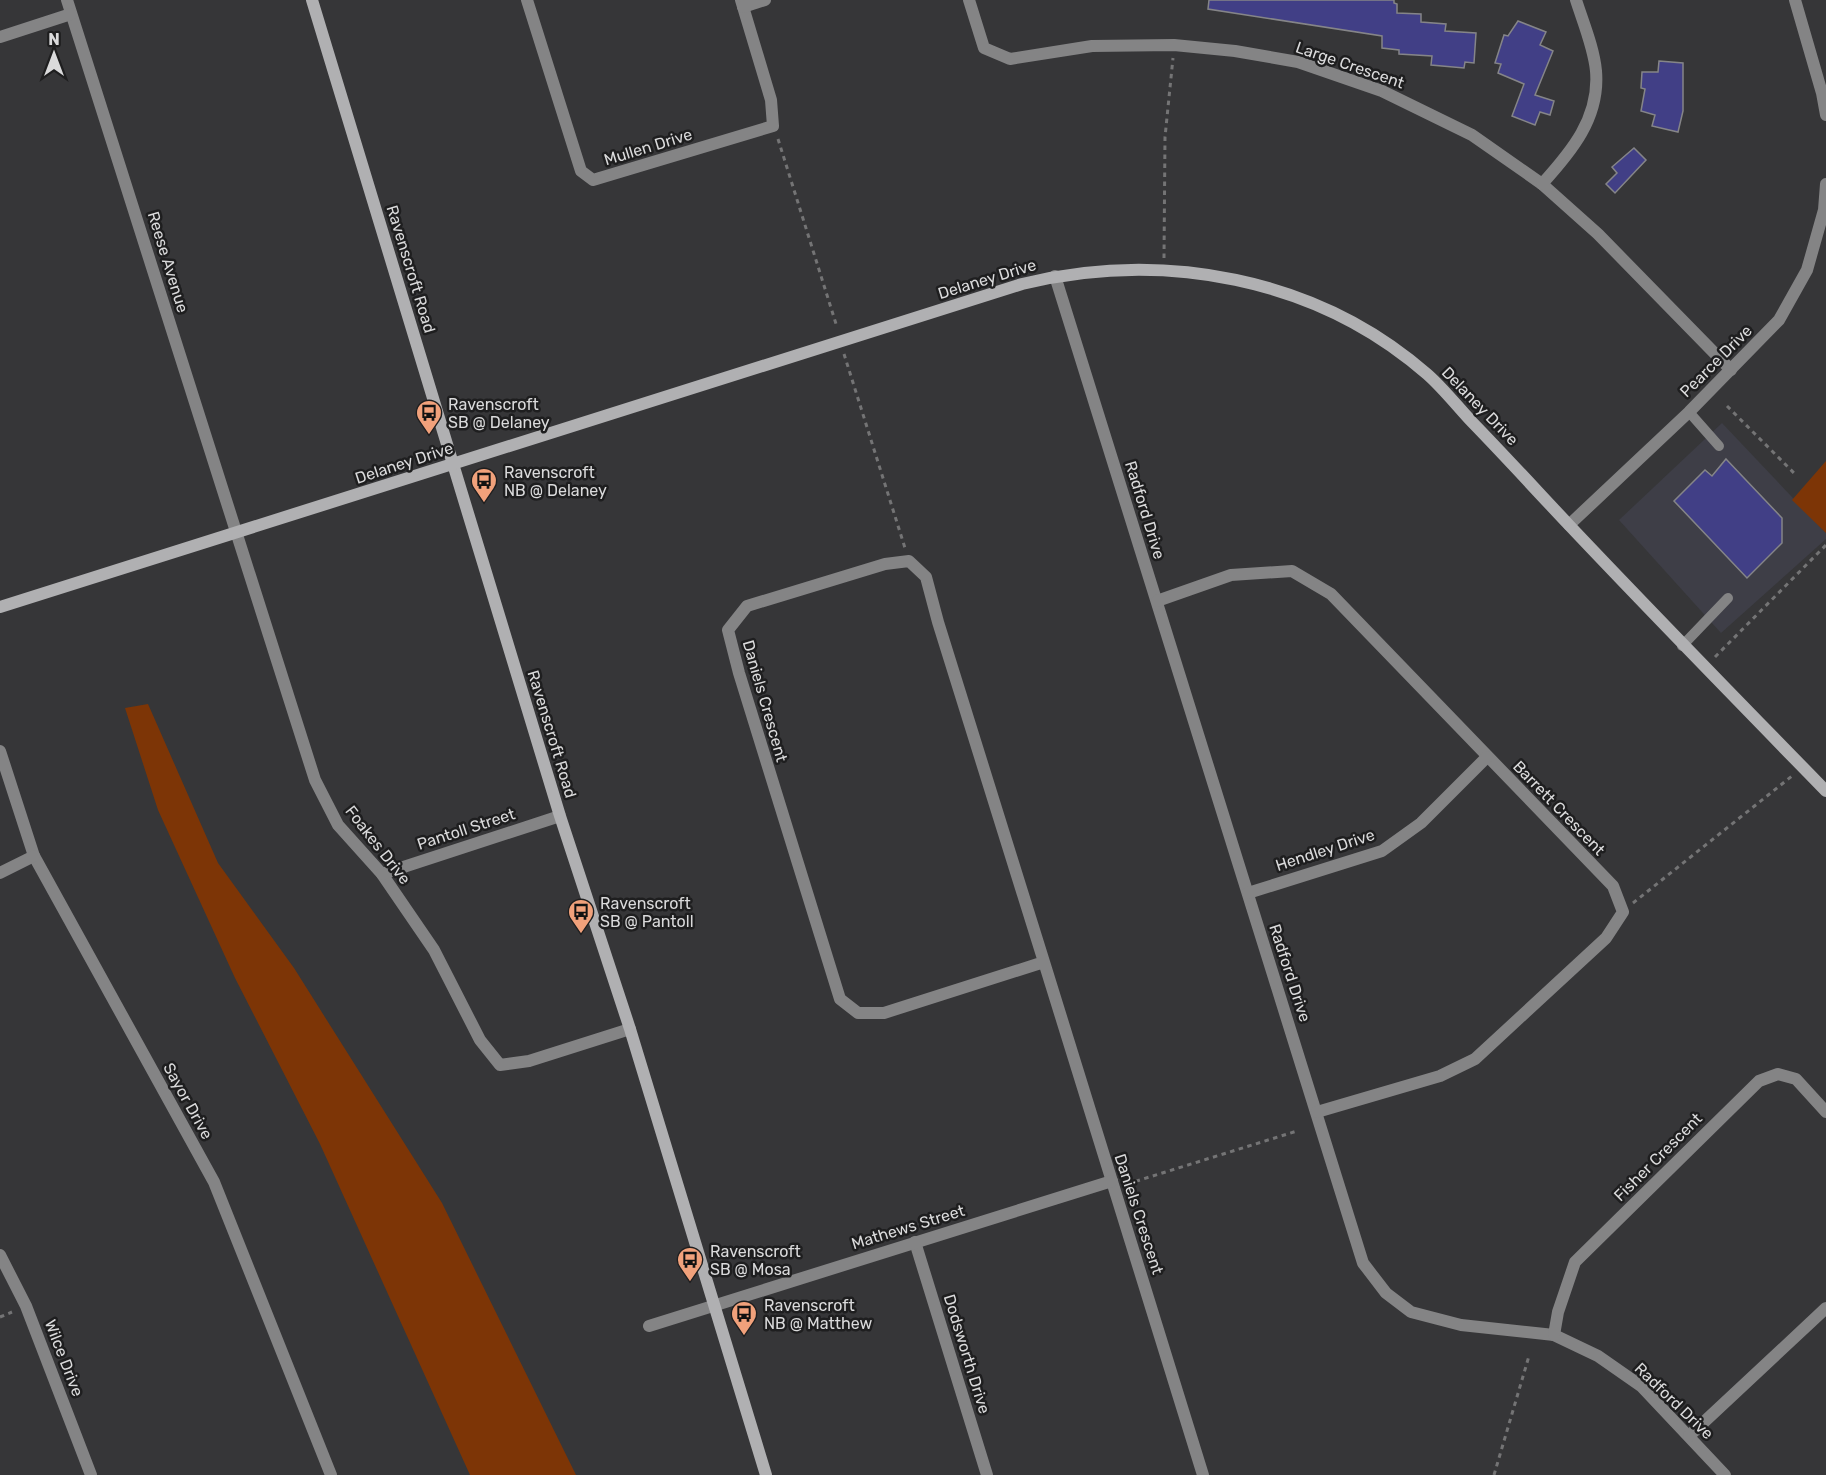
<svg xmlns="http://www.w3.org/2000/svg" width="1826" height="1475" viewBox="0 0 1826 1475" font-family="Rubik,sans-serif">
<style>
.built{fill:#3e3e47}
.green{fill:#7d3506}
.building{fill:#413f86;stroke:#858588;stroke-width:1.5}
.lines{fill:none;stroke-linecap:round;stroke-linejoin:round}
.path{stroke:#747475;stroke-width:3;stroke-dasharray:4.5 4.5;stroke-linecap:butt}
.lane{stroke:#848485;stroke-width:10}
.street{stroke:#848485;stroke-width:12}
.secondary{stroke:#b0b0b2;stroke-width:12}
.labels{text-anchor:middle;dominant-baseline:central;stroke-width:5;stroke-linejoin:round;paint-order:stroke}
.street-label{font-size:16px;fill:#dadadb;stroke:#1e1e1f}
.poi-label{font-size:16px;fill:#dadadb;stroke:#1e1e1f;text-anchor:start}
</style>
<rect width="100%" height="100%" fill="#363638"/>
<path class="built" d="M1722 423 1826 533V539L1721 633 1619 520Z"/>
<g class="green">
<path d="M1826 461V533L1792 500Z"/>
<path d="M148 704 218 863 294 968 442 1203 576 1475H470L320 1144 235 978 158 810 125 708Z"/>
</g>
<g class="building">
<path d="M1209 0H1394V3L1397 4V13L1421 14V22L1446 24 1445 31 1476 33 1474 63 1465 62 1464 68 1431 65 1432 56 1399 54V50L1382 48V36L1208 9Z"/>
<path d="M1518 21 1546 32 1540 45 1553 51 1535 95 1554 101 1550 115 1540 112 1535 125 1512 116 1524 84 1498 73 1501 64 1495 63 1504 35 1508 36Z"/>
<path d="M1659 61 1683 63V111L1678 132 1652 126 1655 115 1641 111 1645 89 1641 88 1642 72H1658Z"/>
<path d="M1634 148 1646 160 1615 193 1606 184 1617 173 1612 167Z"/>
<path d="M1726 459 1782 518V543L1747 578 1674 501 1705 470 1712 476Z"/>
</g>
<g class="lines">
<g class="path">
<path d="M778 139 837 327"/>
<path d="M1164 258 1165 137 1173 58"/>
<path d="M844 354 905 548"/>
<path d="M1727 406 1796 475"/>
<path d="M1715 657 1826 545"/>
<path d="M1633 903 1792 776"/>
<path d="M1127 1184 1297 1131"/>
<path d="M0 1317 12 1312"/>
<path d="M1494 1475 1529 1356"/>
</g>
<g class="lane">
<path d="M1689 412 1719 446"/>
<path d="M1682 646 1728 598"/>
</g>
<g class="street">
<path d="M67 0 315 780 338 825 382 874 434 950 480 1040 500 1065 529 1061 630 1029"/>
<path d="M527 0 581 171 593 180 773 126 771 100 741 0"/>
<path d="M969 0 984 48 1010 59 1092 46 1174 45 1235 51 1298 62 1382 91 1472 135 1542 184 1598 234 1731 370"/>
<path d="M1795 0 1822 93 1826 115"/>
<path d="M743 7 765 0"/>
<path d="M0 37 71 14"/>
<path d="M1542 184C1571 152 1600 118 1596 71 1594 48 1583 22 1576 0"/>
<path d="M1055 276 1363 1263 1386 1293 1411 1312 1461 1325 1554 1335 1598 1356 1641 1386 1725 1475"/>
<path d="M1569 525 1689 412 1779 320 1807 270 1824 210 1826 184"/>
<path d="M1157 601 1231 575 1292 571 1331 594 1613 886 1623 912 1606 938 1475 1059 1440 1076 1317 1112"/>
<path d="M0 751 34 856 214 1182 331 1475"/>
<path d="M0 873 34 856"/>
<path d="M382 874 560 816"/>
<path d="M1248 893 1382 851 1421 823 1487 757"/>
<path d="M1044 962 884 1013H858L840 999 739 673 728 630 747 606 885 564 909 561 926 577 938 622C1027 906 1115 1191 1203 1475"/>
<path d="M915 1242 987 1475"/>
<path d="M0 1255 26 1306 91 1475"/>
<path d="M649 1326 1112 1181"/>
<path d="M1554 1335 1558 1312 1575 1262 1759 1081 1778 1074 1796 1079 1826 1112"/>
<path d="M1689 1436 1826 1308"/>
</g>
<g class="secondary">
<path d="M312 0 560 816 630 1029 766 1475"/>
<path d="M0 607 1022 284C1163 250 1316 277 1427 374 1443 388 1457 406 1472 422 1505 456 1537 491 1569 525 1654 615 1740 703 1826 791"/>
</g>
</g>
<defs>
<symbol id="bus-pin" viewBox="-11 -11 22 30"><path d="M0 17L-7.5 6A9.5 9.5 0 1 1 7.5 6Z" fill="#f1a17b" stroke="#1e1e1f"/><path d="M-5-6H5V4H4V6H2V4H-2V6H-4V4H-5ZM-3.5-4V0h7V-4ZM-3.5 1.2v1.5H-2V1.2ZM2 1.2v1.5H3.5V1.2Z" fill="#111"/></symbol>
</defs>
<g fill-rule="evenodd">
<use href="#bus-pin" x="414" y="398" width="30" height="40"/>
<use href="#bus-pin" x="469" y="466" width="30" height="40"/>
<use href="#bus-pin" x="566" y="897" width="30" height="40"/>
<use href="#bus-pin" x="675" y="1245" width="30" height="40"/>
<use href="#bus-pin" x="729" y="1299" width="30" height="40"/>
</g>
<g class="labels">
<g class="street-label">
<text transform="translate(1350 65) rotate(19)">Large Crescent</text>
<text transform="translate(648 147) rotate(-17)">Mullen Drive</text>
<text transform="translate(168 262) rotate(73)">Reese Avenue</text>
<text transform="translate(411 269) rotate(73)">Ravenscroft Road</text>
<text transform="translate(987 279) rotate(-17)">Delaney Drive</text>
<text transform="translate(1716 361) rotate(-45)">Pearce Drive</text>
<text transform="translate(1480 406) rotate(46)">Delaney Drive</text>
<text transform="translate(404 463) rotate(-18)">Delaney Drive</text>
<text transform="translate(1145 510) rotate(73)">Radford Drive</text>
<text transform="translate(765 701) rotate(74)">Daniels Crescent</text>
<text transform="translate(552 734) rotate(73)">Ravenscroft Road</text>
<text transform="translate(1559 808) rotate(46)">Barrett Crescent</text>
<text transform="translate(466 829) rotate(-18)">Pantoll Street</text>
<text transform="translate(378 845) rotate(52)">Foakes Drive</text>
<text transform="translate(1325 850) rotate(-18)">Hendley Drive</text>
<text transform="translate(1290 973) rotate(72)">Radford Drive</text>
<text transform="translate(188 1101) rotate(61)">Sayor Drive</text>
<text transform="translate(1658 1157) rotate(-45)">Fisher Crescent</text>
<text transform="translate(1139 1214) rotate(72)">Daniels Crescent</text>
<text transform="translate(908 1227) rotate(-17)">Mathews Street</text>
<text transform="translate(967 1354) rotate(73)">Dodsworth Drive</text>
<text transform="translate(64 1358) rotate(69)">Wilce Drive</text>
<text transform="translate(1674 1401) rotate(44)">Radford Drive</text>
</g>
<g class="poi-label">
<text x="448" y="404">Ravenscroft<tspan x="448" dy="18">SB @ Delaney</tspan></text>
<text x="504" y="472">Ravenscroft<tspan x="504" dy="18">NB @ Delaney</tspan></text>
<text x="600" y="903">Ravenscroft<tspan x="600" dy="18">SB @ Pantoll</tspan></text>
<text x="710" y="1251">Ravenscroft<tspan x="710" dy="18">SB @ Mosa</tspan></text>
<text x="764" y="1305">Ravenscroft<tspan x="764" dy="18">NB @ Matthew</tspan></text>
</g>
</g>
<g transform="translate(54 54)" stroke="#1e1e1f" stroke-width="4.5" paint-order="stroke">
<path d="M0-4.5L10 22L0 15L-10 22Z" fill="#dadadb"/>
<text y="-9" font-size="16" font-weight="bold" text-anchor="middle" fill="#dadadb">N</text>
</g>
</svg>
